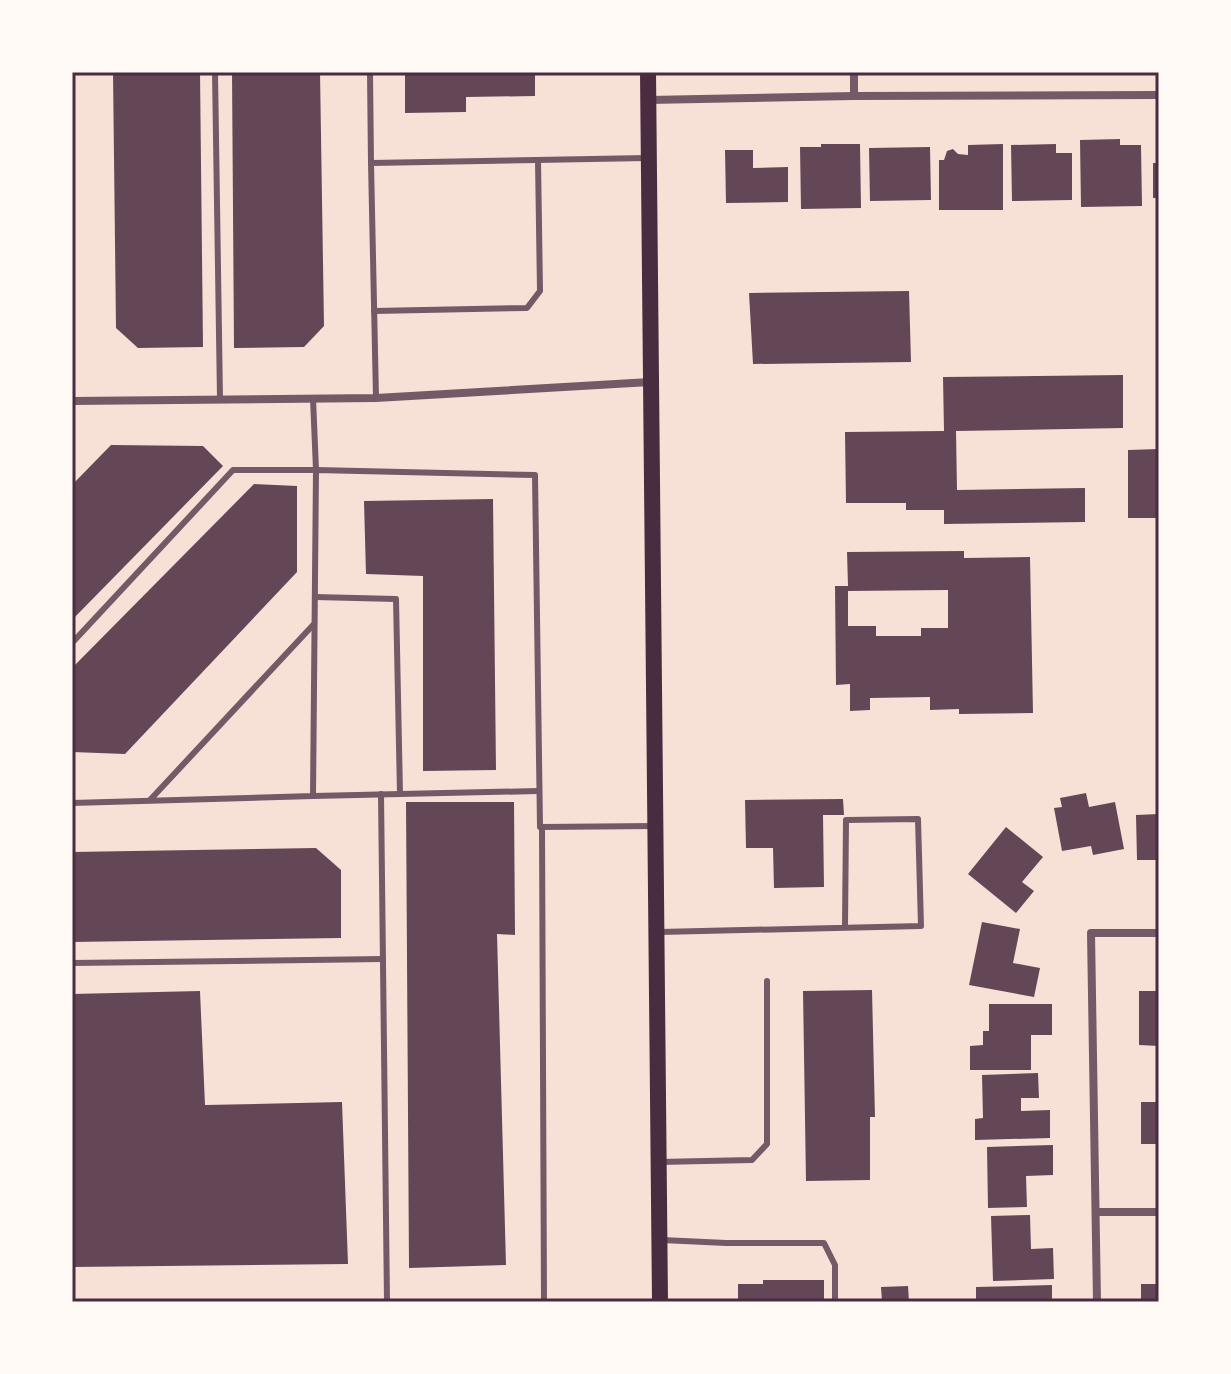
<svg xmlns="http://www.w3.org/2000/svg" width="1231" height="1374" viewBox="0 0 1231 1374" font-family="'Public Sans',sans-serif">
<style>
.building{fill:#644757;fill-rule:evenodd}
.lines{fill:none;stroke-linecap:round;stroke-linejoin:round}
.service{stroke:#755966;stroke-width:6}
.minor{stroke:#755966;stroke-width:8}
.secondary{stroke:#4a2c40;stroke-width:16}
.neatline{fill:none;stroke:#4a2c40;stroke-width:3}
</style>
<rect width="100%" height="100%" fill="#f7e1d7"/>
<g class="building">
<path d="M113 72H200L203 347 138 348 116 328Z"/>
<path d="M232 72H320L324 326 304 347 234 348Z"/>
<path d="M405 72H535V96L466 97V112L405 113Z"/>
<path d="M1120 139V145H1141L1142 206 1081 207 1080 140Z"/>
<path d="M821 144H860L861 208 801 209 800 147H821Z"/>
<path d="M1003 144V210H939V160H944L947 151 953 149 958 154 968 155V145Z"/>
<path d="M1056 144V153H1072V200L1012 201 1011 145Z"/>
<path d="M930 147 931 200 870 201 869 148Z"/>
<path d="M725 150H753V168L788 167V202L726 203Z"/>
<rect x="1153" y="163" width="6" height="35"/>
<path d="M909 291 911 362 753 364 749 293Z"/>
<path d="M1123 375V428L956 431 957 490 1085 488V522L944 524V510H906V503H846L845 432 944 431 943 377Z"/>
<path d="M111 445 203 446 223 466 72 620V485Z"/>
<path d="M1159 449V518H1128V450Z"/>
<path d="M254 484 297 486V572L125 754 72 752V668Z"/>
<path d="M493 499 496 770 423 771V576L366 574 364 501Z"/>
<path d="M964 551V558L1030 557 1033 713 959 714V709L930 710V697L870 698V710L850 711V684L836 685 835 586H848L847 552ZM948 590V628H921V636H876V626H848V591Z"/>
<path d="M1086 793 1089 807 1115 802 1124 849 1093 855 1091 846 1062 851 1054 808 1062 807 1060 798Z"/>
<path d="M843 799 844 815H823L824 887 774 888 773 848H746L745 800Z"/>
<path d="M406 802H514L515 935 497 934 506 1265 409 1268Z"/>
<path d="M1159 814V860H1137L1136 815Z"/>
<path d="M1006 827 1043 857 1022 882 1034 891 1016 913 968 874Z"/>
<path d="M316 848 341 870V938L72 942V852Z"/>
<path d="M982 922 1020 929 1013 963 1040 968 1034 997 969 985Z"/>
<path d="M872 990 875 1117H870V1180L806 1181 803 991Z"/>
<path d="M200 991 205 1105 342 1102 348 1264 72 1267V994Z"/>
<path d="M1139 991H1159V1046L1139 1045Z"/>
<path d="M989 1004H1052V1035H1031V1070H970V1046L983 1045V1031H989Z"/>
<path d="M1038 1073 1039 1098H1021V1111L1050 1110V1138L975 1140V1119L983 1118 982 1075Z"/>
<rect x="1141" y="1102" width="18" height="42"/>
<path d="M1053 1145V1175L1026 1176 1027 1207 988 1208 987 1147Z"/>
<path d="M1030 1215 1031 1249 1053 1248 1054 1279 993 1281 991 1216Z"/>
<path d="M763 1280H824V1302H738V1284H763Z"/>
<rect x="1141" y="1284" width="18" height="18"/>
<path d="M1052 1285V1302H976V1287Z"/>
<path d="M908 1286 909 1302H882L881 1287Z"/>
</g>
<g class="lines">
<g class="service">
<path d="M215 72 220 399"/>
<path d="M370 72 371 163"/>
<path d="M374 311 527 308 540 291 538 160"/>
<path d="M376 398 371 163 647 158"/>
<path d="M315 597 396 599 400 794"/>
<path d="M72 643 233 470H316L313 398"/>
<path d="M381 794 387 1302"/>
<path d="M313 796 538 791"/>
<path d="M150 800 314 624"/>
<path d="M72 803 313 796 316 470 535 475 540 827 655 826"/>
<path d="M542 827 544 1302"/>
<path d="M660 932 921 926 918 819 846 820 845 926"/>
<path d="M72 963 383 959"/>
<path d="M659 1162 752 1160 767 1144V981"/>
<path d="M662 1240 726 1243H824L835 1265V1302"/>
</g>
<g class="minor">
<path d="M854 96V72"/>
<path d="M649 100 854 96 1159 95"/>
<path d="M72 401 376 398 650 382"/>
<path d="M1096 1212H1159"/>
<path d="M1097 1302 1091 933H1159"/>
</g>
<path class="secondary" d="M648 72 660 1302"/>
</g>
<rect width="1231" height="1374" fill="none" stroke="#fffaf5" stroke-width="148"/>
<rect x="74" y="74" width="1083" height="1226" class="neatline"/>
</svg>
